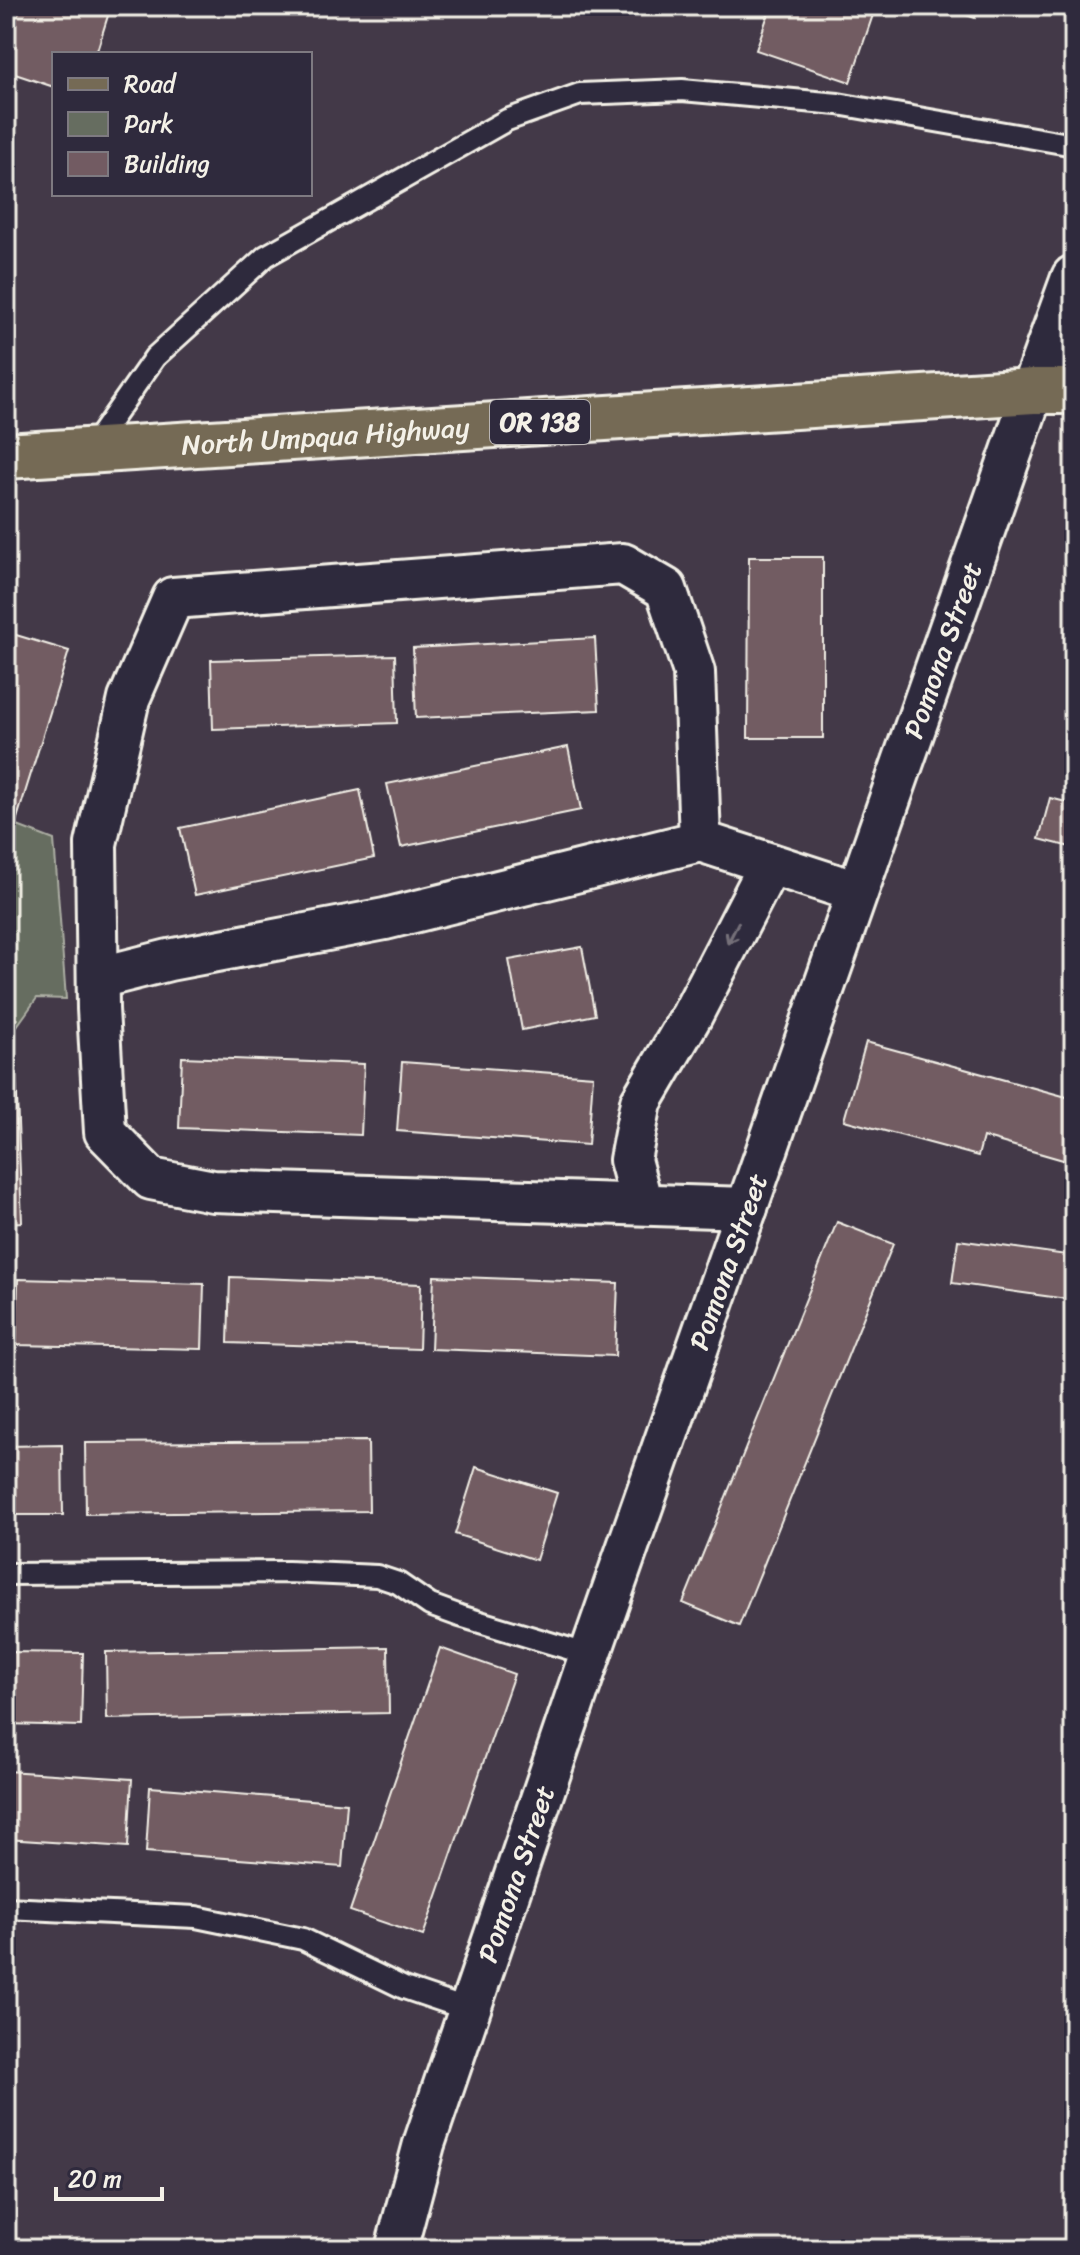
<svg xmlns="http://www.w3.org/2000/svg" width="1080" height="2255" viewBox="0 0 1080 2255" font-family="Sriracha,sans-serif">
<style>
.green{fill:#666d60;stroke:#adafa4;stroke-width:2}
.building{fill:#725b62;stroke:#f4f1e8;stroke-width:2}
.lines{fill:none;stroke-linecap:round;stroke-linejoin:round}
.lane-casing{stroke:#f4f1e8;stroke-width:26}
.street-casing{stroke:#f4f1e8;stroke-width:46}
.secondary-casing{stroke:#f4f1e8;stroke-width:50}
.primary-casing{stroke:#f4f1e8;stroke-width:50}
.lane{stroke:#2f2a3d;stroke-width:20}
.street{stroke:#2f2a3d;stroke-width:40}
.secondary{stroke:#2f2a3d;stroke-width:44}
.primary{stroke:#756a55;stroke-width:44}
.oneway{stroke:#747079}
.labels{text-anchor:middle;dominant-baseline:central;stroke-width:7;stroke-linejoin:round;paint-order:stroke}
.shield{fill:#2f2a3d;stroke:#b9b5b5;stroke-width:2}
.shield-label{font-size:26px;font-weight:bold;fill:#f4f1e8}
.street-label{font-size:28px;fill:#f4f1e8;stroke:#2f2a3d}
</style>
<rect width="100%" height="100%" fill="#433948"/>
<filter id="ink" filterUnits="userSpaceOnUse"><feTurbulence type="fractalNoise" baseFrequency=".0125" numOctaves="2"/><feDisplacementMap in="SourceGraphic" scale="16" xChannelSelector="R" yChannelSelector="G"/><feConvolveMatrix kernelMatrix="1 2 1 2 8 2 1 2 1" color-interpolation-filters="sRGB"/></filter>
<g filter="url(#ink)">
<path class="green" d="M6 825H15L54 840 66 999 37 998 17 1026 6 1025Z"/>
<g class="building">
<path d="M6 6H111L96 54H54V87L6 71Z"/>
<path d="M771 6H876L850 82 756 50Z"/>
<path d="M940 6H979L975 18Z"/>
<path d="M749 557H823V738H748Z"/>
<path d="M6 632 69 651 15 825 6 823Z"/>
<path d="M595 638 599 710 416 718 413 648Z"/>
<path d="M395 655 397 723 213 729 211 660Z"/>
<path d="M568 747 581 810 401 847 387 784Z"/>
<path d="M360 790 374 858 195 895 180 828Z"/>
<path d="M1050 798 1074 804V848L1039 839Z"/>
<path d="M582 947 595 1015 522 1030 509 960Z"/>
<path d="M866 1042 1074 1099V1149L1070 1162 983 1137 978 1156 844 1120Z"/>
<path d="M6 1048H15L22 1222 6 1223Z"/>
<path d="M182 1057 364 1064 361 1135 179 1128Z"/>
<path d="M402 1062 593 1076 588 1145 397 1131Z"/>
<path d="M837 1222 893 1244 739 1626 683 1603Z"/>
<path d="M958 1240 1074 1256V1300L952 1283Z"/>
<path d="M434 1276 618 1283 615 1356 431 1349Z"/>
<path d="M230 1277 421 1284 419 1349 228 1343Z"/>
<path d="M18 1279 204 1284 202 1349 16 1345Z"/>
<path d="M368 1441 369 1511 86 1514 85 1443Z"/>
<path d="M62 1445 63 1515H6V1446Z"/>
<path d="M476 1467 557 1493 536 1560 455 1534Z"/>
<path d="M388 1647 389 1713 107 1719 106 1652Z"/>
<path d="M440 1648 514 1674 423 1936 350 1911Z"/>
<path d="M6 1652 83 1653 81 1726 6 1724Z"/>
<path d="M6 1771 132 1779 128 1847 6 1839Z"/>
<path d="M150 1787 347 1803 342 1867 146 1852Z"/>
</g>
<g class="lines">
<defs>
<g id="lane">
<path d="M90 450 155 357 266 256 507 120 580 94 682 90 838 104 1074 145"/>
<path d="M6 1574 288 1572 377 1576 398 1583 430 1605 460 1616 590 1655"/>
<path d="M6 1908 196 1917 303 1939 404 1988 469 2010"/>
</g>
<g id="street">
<path d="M98 978 169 960 385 919 700 841"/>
<path d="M642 1204 630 1160 641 1102 692 1015 770 864"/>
<path d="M747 1208 213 1191 151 1179 105 1132 98 1009 96 844 129 699 173 598 623 564 666 589 694 672 700 841 857 892"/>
<path id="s1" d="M396 2249 424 2144 590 1655 1033 391"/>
</g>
<path id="secondary" d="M1033 391 1074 278"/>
<g id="primary">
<path id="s2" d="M6 456 1033 391H1074"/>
</g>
</defs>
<use href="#lane" class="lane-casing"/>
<use href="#street" class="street-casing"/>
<use href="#secondary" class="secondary-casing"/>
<use href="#primary" class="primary-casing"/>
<use href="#lane" class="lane"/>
<use href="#street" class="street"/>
<use href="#secondary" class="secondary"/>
<use href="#primary" class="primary"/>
</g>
<defs><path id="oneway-shaft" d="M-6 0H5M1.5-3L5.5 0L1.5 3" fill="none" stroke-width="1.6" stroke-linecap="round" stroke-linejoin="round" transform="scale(2)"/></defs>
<use class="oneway" href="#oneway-shaft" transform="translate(733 933) rotate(117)"/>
</g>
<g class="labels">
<rect class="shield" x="490" y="400" width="100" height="44" rx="6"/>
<g class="shield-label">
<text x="540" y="422">OR 138</text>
</g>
<g class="street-label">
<text stroke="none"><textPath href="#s2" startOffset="320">North Umpqua Highway</textPath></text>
<text stroke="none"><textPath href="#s1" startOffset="1690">Pomona Street</textPath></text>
<text stroke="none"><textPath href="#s1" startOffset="1042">Pomona Street</textPath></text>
<text stroke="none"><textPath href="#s1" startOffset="394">Pomona Street</textPath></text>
</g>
</g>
<rect width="1080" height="2255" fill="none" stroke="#2f2a3d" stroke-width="32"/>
<rect x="16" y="16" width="1048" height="2223" fill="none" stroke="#f4f1e8" stroke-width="3" filter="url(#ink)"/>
<rect x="52" y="52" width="260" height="144" fill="#2f2a3d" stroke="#7e7a81" stroke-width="2"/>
<rect x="68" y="78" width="40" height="12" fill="#756a55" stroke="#7e7a81" stroke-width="2"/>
<text x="124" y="92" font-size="24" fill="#f4f1e8">Road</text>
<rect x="68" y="112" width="40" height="24" fill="#666d60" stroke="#7e7a81" stroke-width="2"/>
<text x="124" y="132" font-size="24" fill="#f4f1e8">Park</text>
<rect x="68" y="152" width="40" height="24" fill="#725b62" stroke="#7e7a81" stroke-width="2"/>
<text x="124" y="172" font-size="24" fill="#f4f1e8">Building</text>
<path d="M56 2187v12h106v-12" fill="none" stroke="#f4f1e8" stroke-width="4"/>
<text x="68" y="2187" font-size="24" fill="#f4f1e8" stroke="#2f2a3d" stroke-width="6" paint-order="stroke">20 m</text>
</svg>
